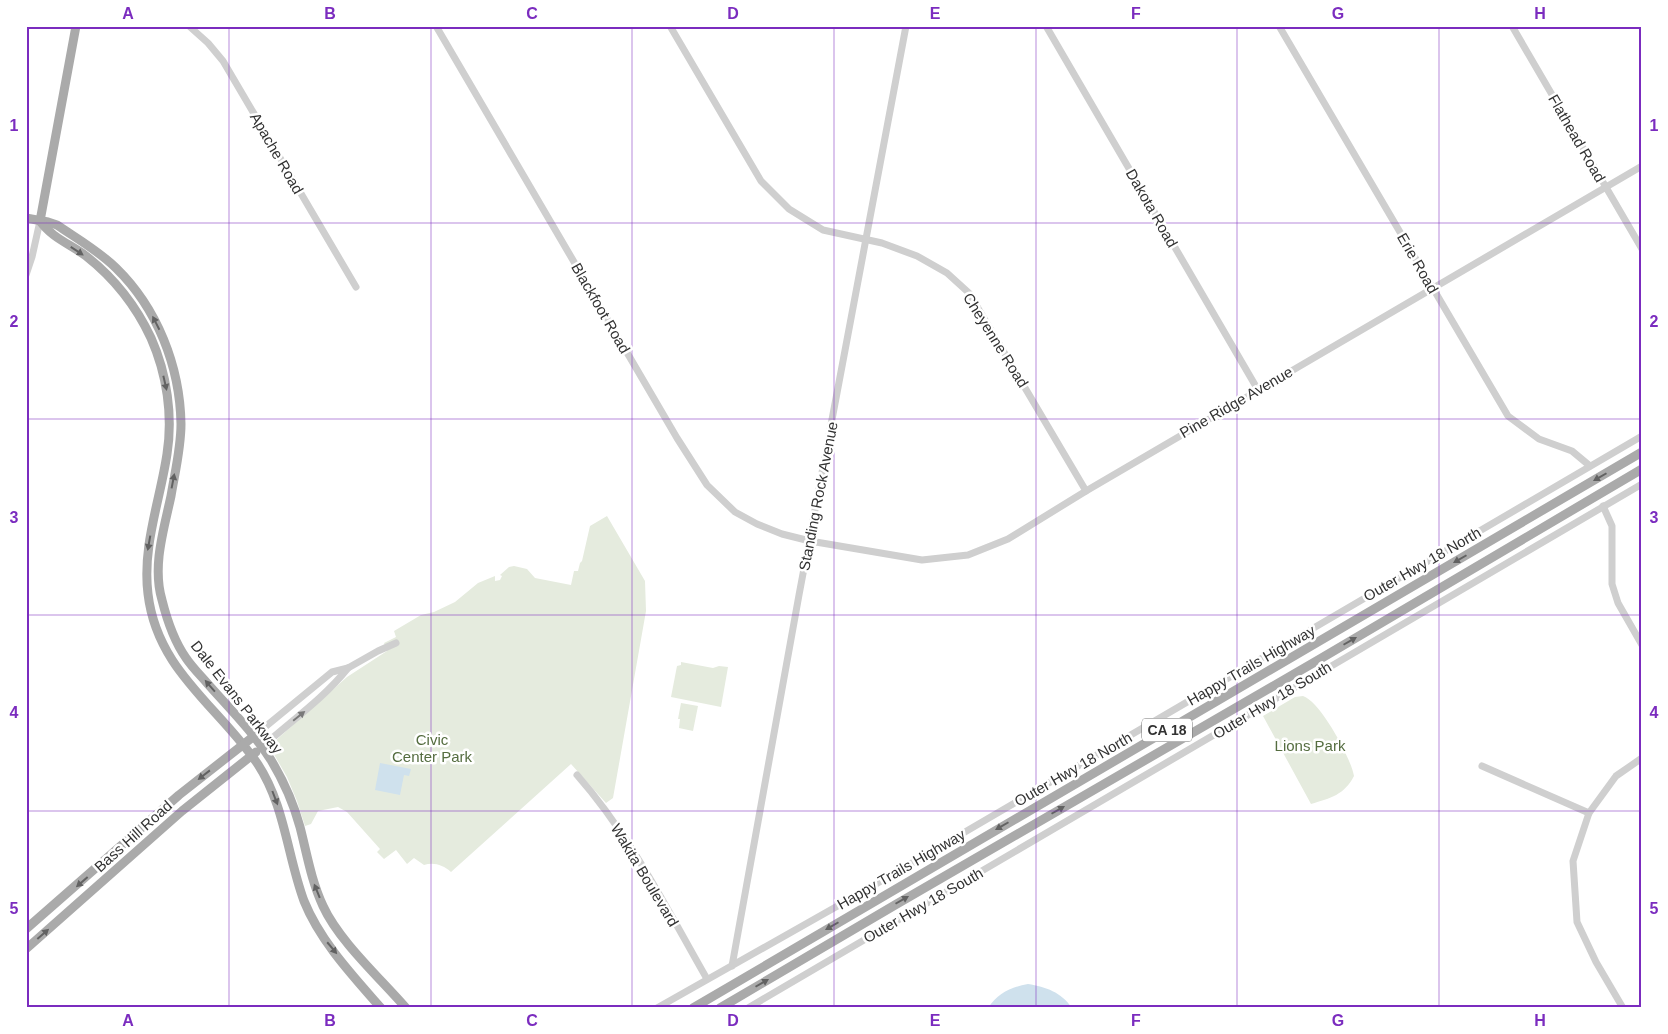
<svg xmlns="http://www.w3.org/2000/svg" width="1668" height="1034" viewBox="0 0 1668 1034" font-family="Arial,sans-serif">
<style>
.green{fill:#e5ebde}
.water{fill:#cfe1ed}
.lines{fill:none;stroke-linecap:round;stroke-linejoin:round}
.minor{stroke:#cfcfcf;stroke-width:7}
.major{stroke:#aaa;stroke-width:9}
.oneway{fill:#626262}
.oneway2{fill:#797979}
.grid{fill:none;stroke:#7b2cbf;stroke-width:1;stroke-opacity:0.55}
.labels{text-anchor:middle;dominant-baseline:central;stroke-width:5;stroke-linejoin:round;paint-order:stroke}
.shield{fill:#fff;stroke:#707070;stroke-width:1}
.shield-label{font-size:14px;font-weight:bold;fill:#323232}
.street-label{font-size:15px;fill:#323232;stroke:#fff}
.park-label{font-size:15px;fill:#556d40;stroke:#fff}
.neatline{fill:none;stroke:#7b2cbf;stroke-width:2}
.grid-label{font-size:16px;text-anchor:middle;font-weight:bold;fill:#7b2cbf}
</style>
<rect width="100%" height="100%" fill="#fff"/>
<g class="green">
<path d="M607 516 645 581 646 611 613 798 606 803 571 764 451 872C443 865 434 862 424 865L414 858 407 864 396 850 384 859 377 852 380 849 347 812 338 807 318 811 311 824 305 826 297 801 287 777 272 751V746L275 741 347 677 387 651 384 643 396 637 394 631 421 615 434 612 455 602 478 583 495 576V581L500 580 502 576 500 575 509 567 514 566 527 569 535 578 571 585 574 571H578L580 563 582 561 590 526Z"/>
<path d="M681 662 713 668 719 666 728 667 721 707 671 697 677 666 681 665Z"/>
<path d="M1303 696C1320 701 1351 758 1354 776 1344 795 1331 798 1311 804L1263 716 1295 697Z"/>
<path d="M681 703 698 706 693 731 679 728 680 719H678Z"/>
</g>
<g class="water">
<path d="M380 763 411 769 409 776 404 775 400 795 375 790Z"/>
<path d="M1028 984C1046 987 1061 992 1072 1008H988C998 993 1011 987 1028 984Z"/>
</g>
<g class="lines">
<g class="minor">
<path d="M189 26 208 43 223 61 356 287"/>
<path d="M436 26 677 438 707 485 735 512 757 524 782 534 810 541 922 560 968 555 1008 539 1086 491 1642 166"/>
<path d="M670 26 761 181 789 209 823 230 882 243 917 256 947 273 969 293 1086 491"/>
<path d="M1046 26 1258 390"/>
<path d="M1279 26 1508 416 1539 439 1572 451 1590 466"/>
<path d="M1512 26 1642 249"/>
<path d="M26 275 32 257 40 221"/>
<path d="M1603 506 1612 526V584L1618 603 1642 645"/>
<path d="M254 736 332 672 348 668 378 651 396 643"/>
<path d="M262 747C291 721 323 699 348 668"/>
<path d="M1482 766 1589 813"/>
<path d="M577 775C630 835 667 909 707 979"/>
<path d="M732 966 799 595 906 26"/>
<path d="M657 1008 864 891 1642 436"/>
<path d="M748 1008 1642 484"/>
<path d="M1623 1008 1596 962 1577 922 1573 861 1589 813 1616 776 1642 758"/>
</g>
<g class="major">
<path d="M26 218 48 222 57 225C76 238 99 251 116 268 157 308 180 366 181 424 181 448 175 472 171 496 164 529 152 566 162 600 167 620 174 641 186 658 192 667 200 675 207 683 229 708 253 732 271 760 283 780 294 805 300 827 307 854 311 880 323 906 339 941 380 978 406 1008"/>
<path d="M40 221C52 238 70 244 86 256 114 278 136 306 151 338 167 374 173 416 167 454 160 501 142 546 148 594 157 670 217 705 257 763 285 805 287 855 304 901 320 941 353 976 381 1008"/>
<path d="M40 221 76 26"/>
<path d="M26 929 179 795 254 736"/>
<path d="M26 949 182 811 256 752"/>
<path d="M693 1008 1642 452"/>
<path d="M720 1008 895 905 1320 659 1642 469"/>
</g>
</g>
<defs><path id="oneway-solid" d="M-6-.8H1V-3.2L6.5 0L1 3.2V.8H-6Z" transform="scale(1.25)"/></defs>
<g class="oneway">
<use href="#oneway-solid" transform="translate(77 251) rotate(33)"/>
<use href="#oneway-solid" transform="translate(156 323) rotate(-117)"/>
<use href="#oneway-solid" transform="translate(165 383) rotate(77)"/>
<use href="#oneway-solid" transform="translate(1600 477) rotate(150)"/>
<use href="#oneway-solid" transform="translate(173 481) rotate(-79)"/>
<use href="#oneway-solid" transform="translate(149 543) rotate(100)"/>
<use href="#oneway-solid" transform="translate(1460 559) rotate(150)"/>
<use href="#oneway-solid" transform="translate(1350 641) rotate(-30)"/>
<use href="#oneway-solid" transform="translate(210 686) rotate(-131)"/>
<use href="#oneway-solid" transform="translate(204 775) rotate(142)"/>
<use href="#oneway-solid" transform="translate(275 798) rotate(69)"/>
<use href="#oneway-solid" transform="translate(1058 810) rotate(-30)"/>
<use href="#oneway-solid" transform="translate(1002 826) rotate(150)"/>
<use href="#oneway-solid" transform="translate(82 882) rotate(139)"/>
<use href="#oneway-solid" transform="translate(317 891) rotate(-112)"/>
<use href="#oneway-solid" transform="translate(902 900) rotate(-30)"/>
<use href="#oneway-solid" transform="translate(832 926) rotate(150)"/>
<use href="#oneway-solid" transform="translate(43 934) rotate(-41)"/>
<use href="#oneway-solid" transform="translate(332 948) rotate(50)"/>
<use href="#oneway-solid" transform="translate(762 983) rotate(-30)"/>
</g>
<use class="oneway2" href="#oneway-solid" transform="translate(299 716) rotate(-39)"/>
<path class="grid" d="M229 26V1008M431 26V1008M632 26V1008M834 26V1008M1036 26V1008M1237 26V1008M1439 26V1008M26 223H1642M26 419H1642M26 615H1642M26 811H1642"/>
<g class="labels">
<rect class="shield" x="1142" y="718.5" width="50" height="23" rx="4"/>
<g class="shield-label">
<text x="1167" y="730">CA 18</text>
</g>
<g class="street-label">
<text transform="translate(1577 138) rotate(60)">Flathead Road</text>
<text transform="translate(277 153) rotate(60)">Apache Road</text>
<text transform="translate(1152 208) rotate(60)">Dakota Road</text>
<text transform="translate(1418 263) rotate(60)">Erie Road</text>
<text transform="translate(601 308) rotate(60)">Blackfoot Road</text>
<text transform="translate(996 340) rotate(58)">Cheyenne Road</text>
<text transform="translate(1236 402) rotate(-30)">Pine Ridge Avenue</text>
<text transform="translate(818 496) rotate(-79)">Standing Rock Avenue</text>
<text transform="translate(1422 564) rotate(-30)">Outer Hwy 18 North</text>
<text transform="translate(1251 665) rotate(-30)">Happy Trails Highway</text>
<text transform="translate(237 697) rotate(52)">Dale Evans Parkway</text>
<text transform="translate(1272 700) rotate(-31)">Outer Hwy 18 South</text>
<text transform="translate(1073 769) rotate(-30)">Outer Hwy 18 North</text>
<text transform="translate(133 836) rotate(-42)">Bass Hill Road</text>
<text transform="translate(901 869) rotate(-30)">Happy Trails Highway</text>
<text transform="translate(645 875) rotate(59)">Wakita Boulevard</text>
<text transform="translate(923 905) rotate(-30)">Outer Hwy 18 South</text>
</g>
<g class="park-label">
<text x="432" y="739">Civic<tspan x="432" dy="17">Center Park</tspan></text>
<text x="1310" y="745">Lions Park</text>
</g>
</g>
<rect width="1668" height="1034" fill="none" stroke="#ffffff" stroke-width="55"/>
<rect x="28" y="28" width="1612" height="978" class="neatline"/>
<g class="grid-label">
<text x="128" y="19">A</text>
<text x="330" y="19">B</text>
<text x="532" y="19">C</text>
<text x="733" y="19">D</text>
<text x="935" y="19">E</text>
<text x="1136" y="19">F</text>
<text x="1338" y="19">G</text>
<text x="1540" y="19">H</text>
<text x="14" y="131">1</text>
<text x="1654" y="131">1</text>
<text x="14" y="327">2</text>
<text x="1654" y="327">2</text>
<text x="14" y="523">3</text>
<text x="1654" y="523">3</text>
<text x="14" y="718">4</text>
<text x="1654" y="718">4</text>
<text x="14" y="914">5</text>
<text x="1654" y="914">5</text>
<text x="128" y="1026">A</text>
<text x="330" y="1026">B</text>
<text x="532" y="1026">C</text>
<text x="733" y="1026">D</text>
<text x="935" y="1026">E</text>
<text x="1136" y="1026">F</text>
<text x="1338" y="1026">G</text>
<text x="1540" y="1026">H</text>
</g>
</svg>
